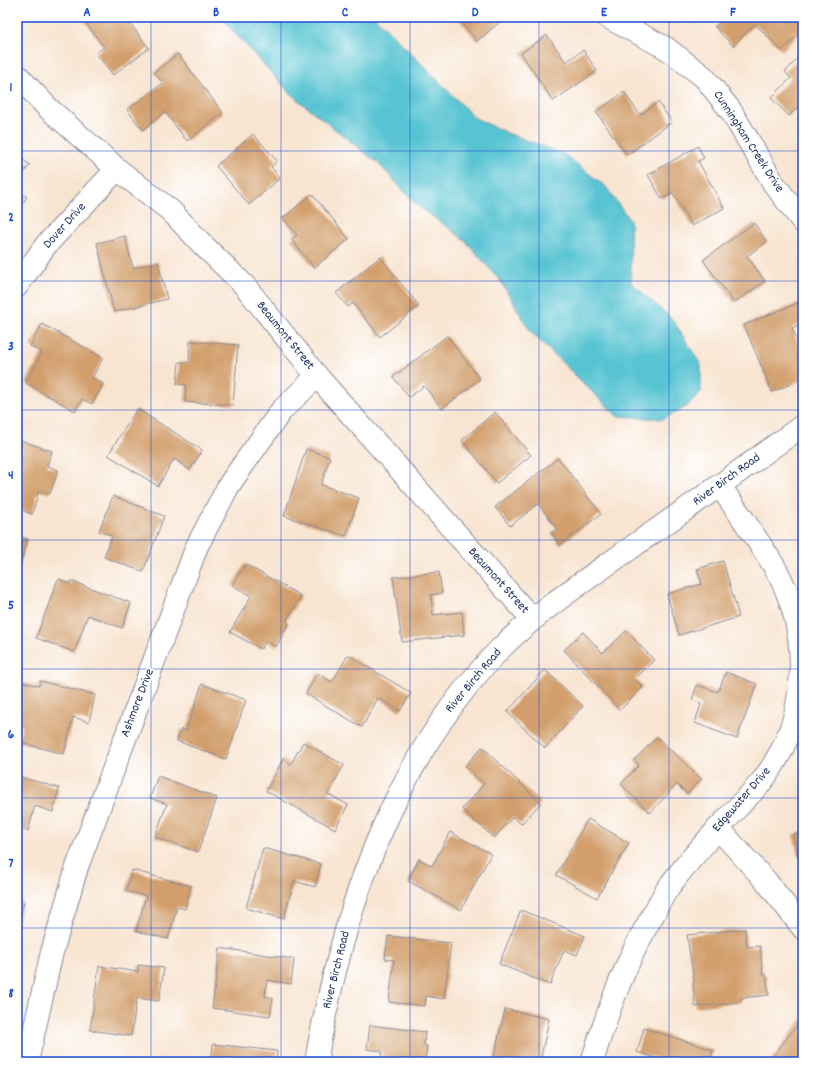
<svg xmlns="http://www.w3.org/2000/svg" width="820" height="1079" viewBox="0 0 820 1079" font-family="Dekko,sans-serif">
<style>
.water{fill:#59c4d3;stroke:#3a7a98}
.building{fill:#d29f6c}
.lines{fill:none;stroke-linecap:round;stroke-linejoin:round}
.minor-casing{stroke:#8a8a98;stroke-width:24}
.minor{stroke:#fff;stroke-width:22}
.grid{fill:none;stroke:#1d4ed8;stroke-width:1;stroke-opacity:0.55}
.labels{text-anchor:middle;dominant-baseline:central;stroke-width:3.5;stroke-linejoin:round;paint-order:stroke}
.street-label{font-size:13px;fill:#1b2f5e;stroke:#fff}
.neatline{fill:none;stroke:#1d4ed8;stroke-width:1.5}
.grid-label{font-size:13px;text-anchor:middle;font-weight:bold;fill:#1d4ed8}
</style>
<rect width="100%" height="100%" fill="#fff"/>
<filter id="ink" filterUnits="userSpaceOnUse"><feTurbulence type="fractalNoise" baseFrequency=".025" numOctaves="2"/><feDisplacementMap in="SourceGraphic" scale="8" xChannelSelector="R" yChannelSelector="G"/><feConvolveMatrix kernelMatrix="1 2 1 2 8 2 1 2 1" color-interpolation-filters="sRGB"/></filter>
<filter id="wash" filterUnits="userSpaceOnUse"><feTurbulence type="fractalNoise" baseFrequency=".012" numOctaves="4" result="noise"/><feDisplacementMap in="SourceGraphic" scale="16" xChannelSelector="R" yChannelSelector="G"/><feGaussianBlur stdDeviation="0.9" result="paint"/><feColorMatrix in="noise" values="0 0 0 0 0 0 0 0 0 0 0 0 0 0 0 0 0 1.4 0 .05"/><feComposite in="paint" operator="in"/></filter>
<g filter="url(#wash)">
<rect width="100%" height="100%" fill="#f8e5d1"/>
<path class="water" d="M223 17H375L475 118 507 133 564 154 606 187 630 221 631 283 672 319 701 365V392L686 407 663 419 617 416 530 331 502 283 465 240 417 205 378 163 293 96 230 28Z"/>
<g id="blocks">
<g class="building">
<path d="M92 17H125L149 48 113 75 96 53 104 47 85 22Z"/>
<path d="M457 17H506L477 41Z"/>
<path d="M726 17H803V30L782 51 755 24 733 46 715 27Z"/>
<path d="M547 35 566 62 583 50 597 71 553 101 521 53Z"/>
<path d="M803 53V110L799 106 789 116 771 98 791 78 785 72Z"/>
<path d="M178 54 223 113 187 141 165 112 143 130 127 110 163 83 154 72Z"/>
<path d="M624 92 640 115 658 102 672 122 627 155 596 112Z"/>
<path d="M253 134 277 161 271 167 280 178 249 205 216 166Z"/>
<path d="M698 146 704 158 698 161 724 208 692 226 673 193 662 199 648 175Z"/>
<path d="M17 155 30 165 17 182Z"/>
<path d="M17 189 27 197 17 211Z"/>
<path d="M312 194 349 239 314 268 291 239 297 235 283 218Z"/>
<path d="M754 223 767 242 747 256 765 281 734 303 703 260Z"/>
<path d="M125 236 133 268 158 262 167 299 114 312 97 243Z"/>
<path d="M380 257 419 306 380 337 353 303 348 307 336 293Z"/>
<path d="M803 301V323L792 328 803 355V379L772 392 744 325Z"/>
<path d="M42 324 103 358 92 378 103 384 92 404 82 399 75 411 26 383 42 353 30 346Z"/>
<path d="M447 336 480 379 442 409 424 386 409 397 393 377Z"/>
<path d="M190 341 238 345 233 405 185 402 186 385 177 384 179 362 189 363Z"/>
<path d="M137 409 202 450 190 470 174 459 158 486 108 455Z"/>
<path d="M495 412 531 455 497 483 462 440Z"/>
<path d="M17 439 52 451 47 466 58 470 50 494 39 491 32 514 17 509Z"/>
<path d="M306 449 330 457 321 485 359 498 346 536 284 516Z"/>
<path d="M558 458 601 514 560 545 551 533 557 529 538 504 510 526 495 507Z"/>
<path d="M113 496 164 516 143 572 104 557 112 536 99 531Z"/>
<path d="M17 536 28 539 18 571 17 570Z"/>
<path d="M723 561 739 617 679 635 667 594 702 584 697 569Z"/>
<path d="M245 564 301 596 286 621 289 623 276 647 266 641 261 649 230 632 251 596 232 585Z"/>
<path d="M439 572 442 593 431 595 433 615 462 612 464 635 402 642 393 577Z"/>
<path d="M58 579 70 584 71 581 131 603 122 628 88 615 74 652 36 638Z"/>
<path d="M626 631 654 660 635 679 643 687 620 710 564 650 583 632 603 653Z"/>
<path d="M348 655 411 693 400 711 378 698 362 727 306 694 317 673 332 682Z"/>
<path d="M545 670 583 706 545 748 507 712Z"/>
<path d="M726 672 757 684 737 739 695 723 701 704 692 700 697 685 718 692Z"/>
<path d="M18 681 39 686 40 681 95 695 89 722 73 717 64 754 18 742 22 726 17 724Z"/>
<path d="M202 684 246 700 226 759 177 741 181 729 186 731Z"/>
<path d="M657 737 701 779 687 794 677 784 650 813 621 784 639 765 634 760Z"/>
<path d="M303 742 344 765 328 794 348 805 335 829 266 791 283 759 291 764Z"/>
<path d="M482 747 541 803 521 824 513 817 494 838 462 809 484 784 465 766Z"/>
<path d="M17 776 59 788 53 812 35 806 28 831 17 828Z"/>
<path d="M158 776 217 798 198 852 155 837 167 804 150 798Z"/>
<path d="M588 819 629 843 597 898 556 875Z"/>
<path d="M450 832 491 854 461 910 408 881 419 859 432 866Z"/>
<path d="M803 832V856L798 857 793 834Z"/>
<path d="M263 848 321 864 315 887 294 881 284 919 246 908Z"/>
<path d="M132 870 191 886 185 909 177 907 168 939 136 931 146 896 126 891Z"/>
<path d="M17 901 24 902 17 926Z"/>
<path d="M521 910 585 936 577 955 564 950 550 985 499 964Z"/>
<path d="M745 929 747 947 760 946 763 975 766 974 769 995 741 998V1002L695 1007 693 983 694 982 687 935Z"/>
<path d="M388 936 451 943 444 999 426 996 425 1006 389 1002 394 960 385 959Z"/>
<path d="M220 948 294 959 291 984 267 980 265 996 273 998 270 1016 212 1008Z"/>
<path d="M138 965 164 968 159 1001 137 998 131 1036 90 1030 99 966 138 972Z"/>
<path d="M505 1009 549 1019 540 1062H493Z"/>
<path d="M803 1017V1062H769Z"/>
<path d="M370 1025 425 1032 424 1045 427 1046 425 1062H381L382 1051 367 1049Z"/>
<path d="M644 1028 713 1050 710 1062H661L662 1060 637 1052Z"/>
<path d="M213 1044 277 1051 276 1062H211Z"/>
</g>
</g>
</g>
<g filter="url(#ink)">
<use href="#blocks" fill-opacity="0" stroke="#8a8a98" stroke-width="1"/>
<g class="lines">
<defs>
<g id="minor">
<path d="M607 17 666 48 704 77 731 111 774 184 803 222"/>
<path d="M17 75 48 108 117 169 171 211 203 245 244 285 317 376 532 619"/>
<path d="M17 286 46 245 117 169"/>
<path d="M718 828 766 881 803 928"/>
<path d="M27 1062 52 952 77 867 197 546 229 485 281 411 317 376"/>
<path d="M316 1062C342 912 392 761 499 650 540 609 589 578 635 545 692 505 748 466 803 425"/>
<path d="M592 1062C608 1010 626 960 654 913 659 903 664 893 671 884 691 857 715 832 738 807 747 797 757 788 765 777 810 717 812 632 775 568 759 541 738 512 720 486"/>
</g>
</defs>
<use href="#minor" class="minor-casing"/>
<use href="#minor" class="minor"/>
</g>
</g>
<path class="grid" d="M151 17V1062M281 17V1062M410 17V1062M539 17V1062M669 17V1062M17 151H803M17 281H803M17 410H803M17 540H803M17 669H803M17 798H803M17 928H803"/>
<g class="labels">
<g class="street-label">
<text transform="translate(748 142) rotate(57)">Cunningham Creek Drive</text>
<text transform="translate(65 226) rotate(-48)">Dover Drive</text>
<text transform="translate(285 336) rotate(51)">Beaumont Street</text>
<text transform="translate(727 480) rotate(-36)">River Birch Road</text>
<text transform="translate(498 581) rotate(48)">Beaumont Street</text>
<text transform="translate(474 681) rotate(-50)">River Birch Road</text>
<text transform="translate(138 703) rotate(-69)">Ashmore Drive</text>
<text transform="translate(742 800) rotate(-49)">Edgewater Drive</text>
<text transform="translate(337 970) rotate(-76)">River Birch Road</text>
</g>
</g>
<rect width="820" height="1079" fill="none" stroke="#fff" stroke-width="44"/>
<rect x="22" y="22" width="776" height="1035" class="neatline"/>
<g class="grid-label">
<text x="87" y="16">A</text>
<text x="216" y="16">B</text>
<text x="345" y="16">C</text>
<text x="475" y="16">D</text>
<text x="604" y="16">E</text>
<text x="733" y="16">F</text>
<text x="11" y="91">1</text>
<text x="11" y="221">2</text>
<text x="11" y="350">3</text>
<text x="11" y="479">4</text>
<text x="11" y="609">5</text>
<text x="11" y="738">6</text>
<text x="11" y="867">7</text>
<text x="11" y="997">8</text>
</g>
</svg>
